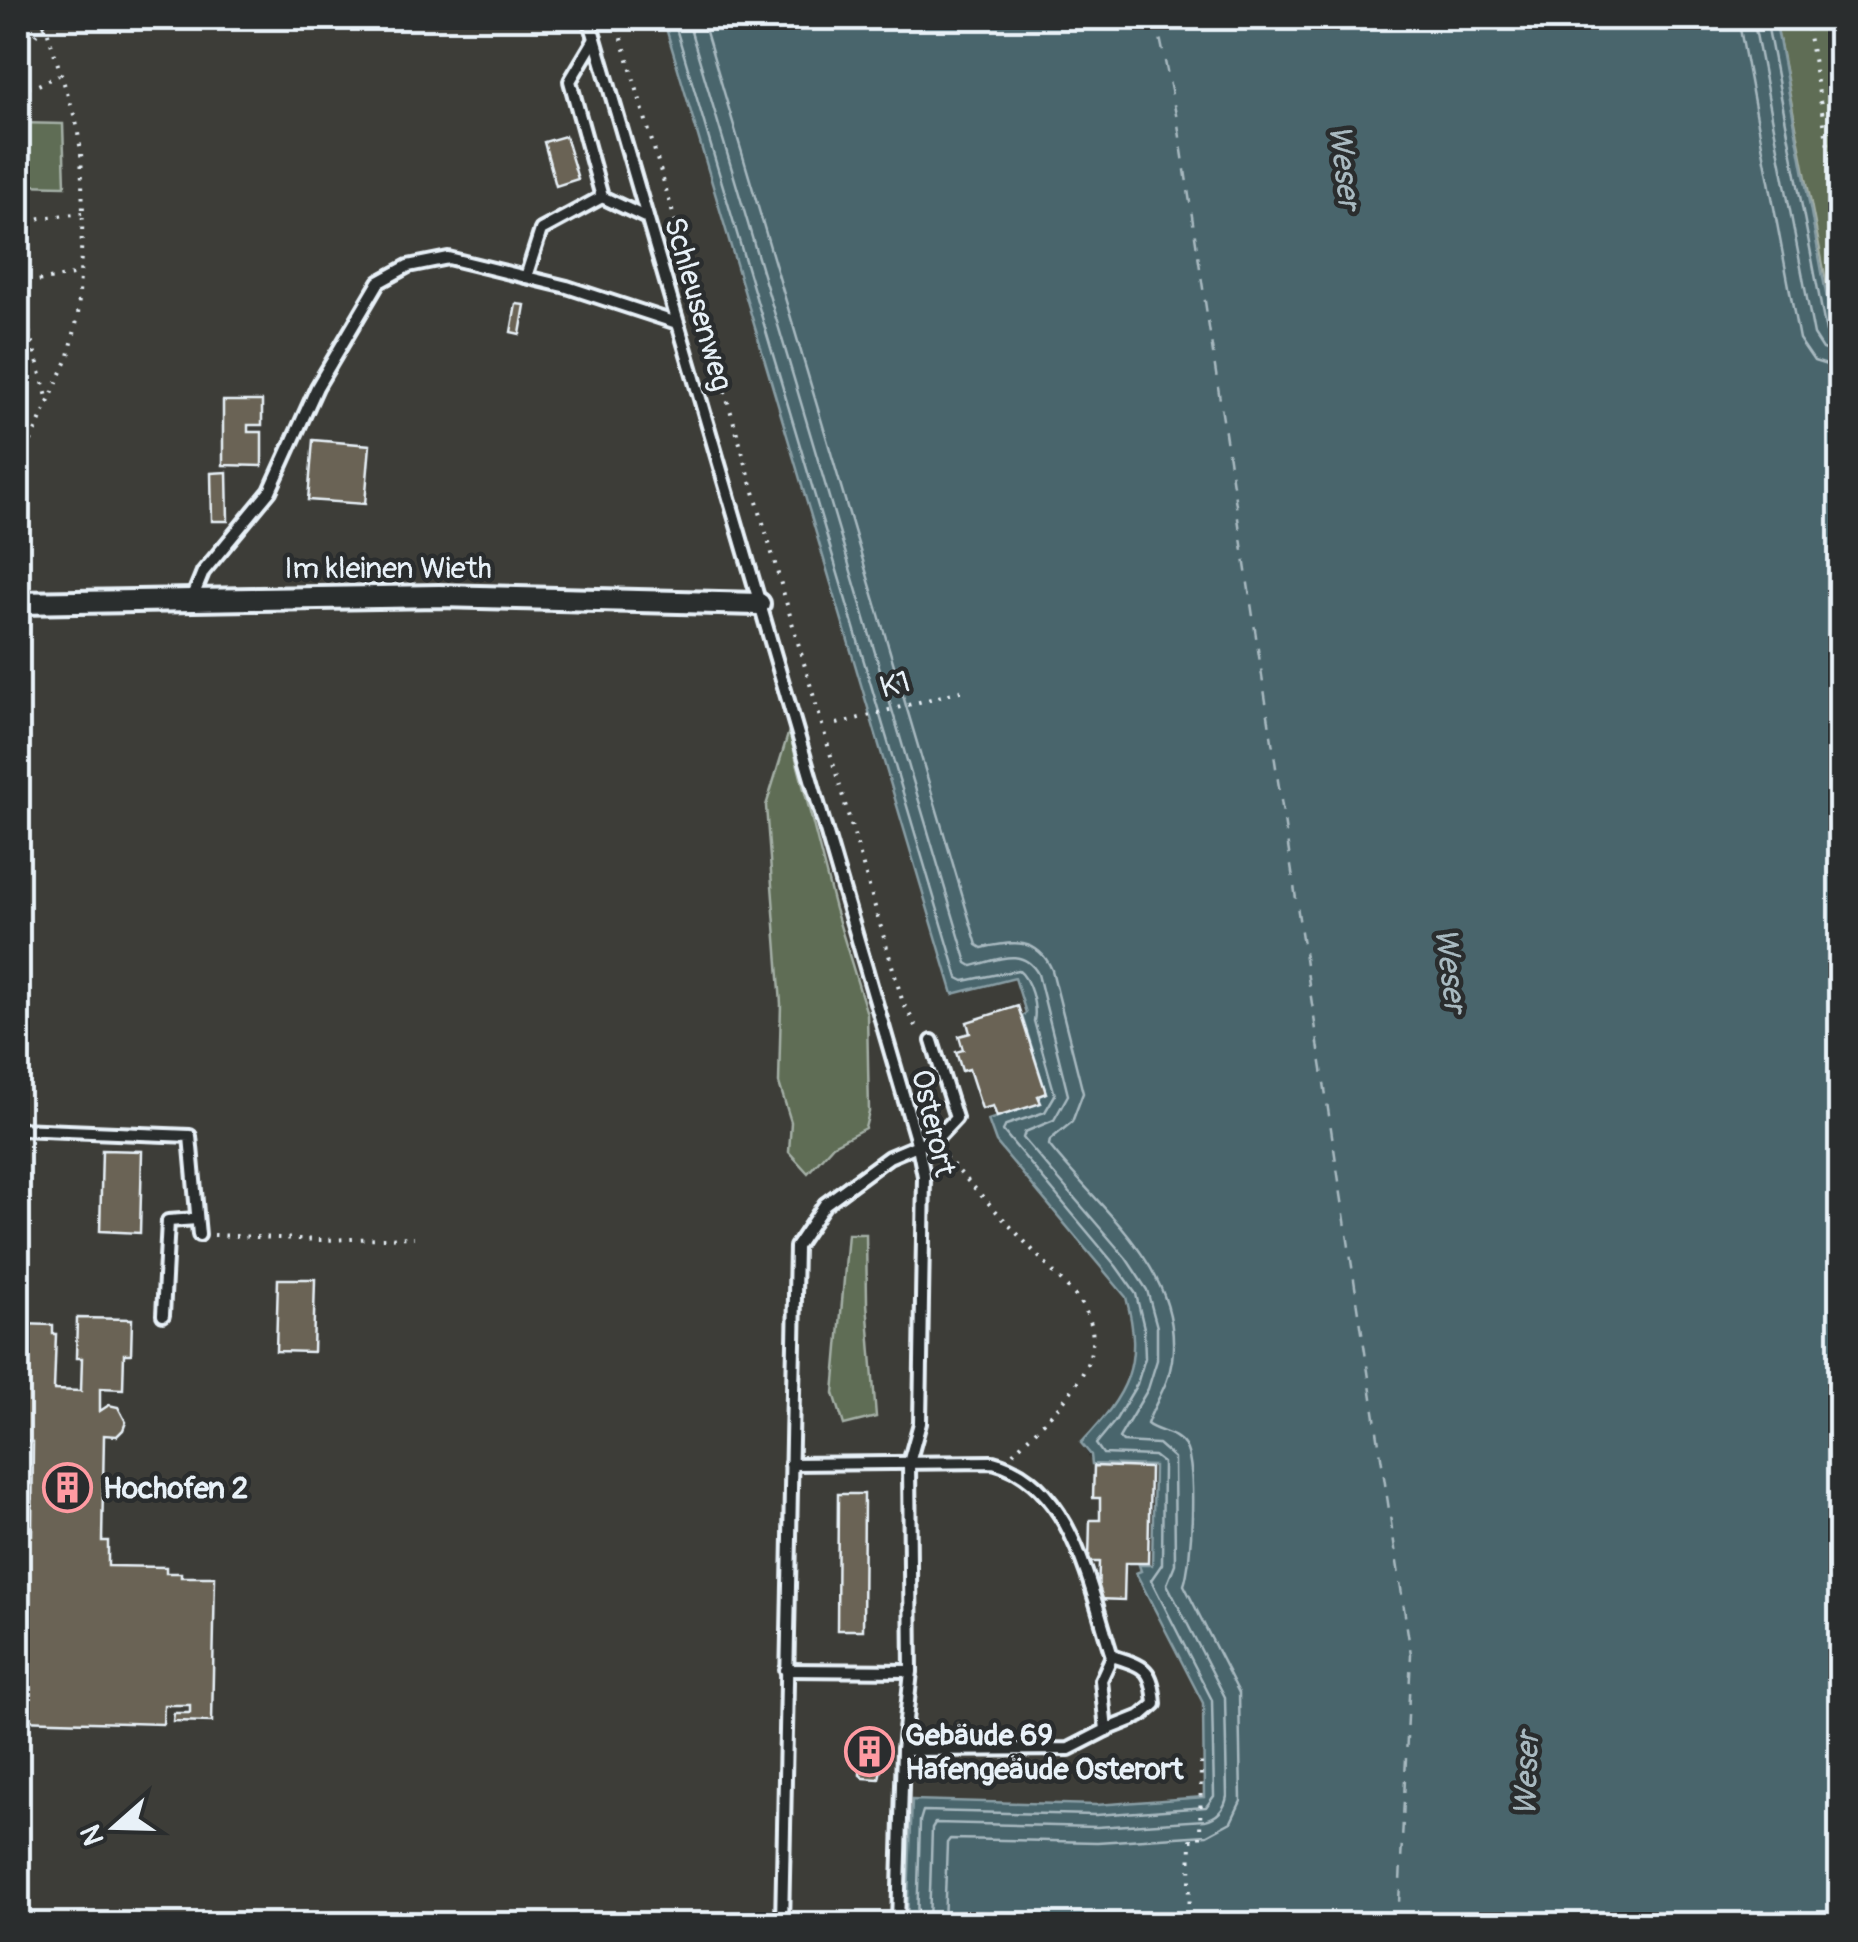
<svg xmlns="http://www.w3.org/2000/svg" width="1858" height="1942" viewBox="0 0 1858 1942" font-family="Pangolin,sans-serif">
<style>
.built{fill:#3e3e39}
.green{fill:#5f6d55;stroke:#a4afa6;stroke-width:2.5}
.water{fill:#48656c;stroke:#889da4;stroke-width:2.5}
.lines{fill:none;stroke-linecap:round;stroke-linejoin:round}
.shore{stroke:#a8b9c0;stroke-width:2.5}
.ferry{stroke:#a8b9c0;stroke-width:2.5;stroke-dasharray:12 10;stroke-linecap:butt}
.building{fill:#6b6454;stroke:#e8f1f8;stroke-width:2.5}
.service-casing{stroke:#e8f1f8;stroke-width:18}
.minor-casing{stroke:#e8f1f8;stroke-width:28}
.path{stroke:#e8f1f8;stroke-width:4;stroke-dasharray:2.5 8;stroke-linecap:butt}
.service{stroke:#2a2d2e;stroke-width:10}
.minor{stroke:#2a2d2e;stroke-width:20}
.labels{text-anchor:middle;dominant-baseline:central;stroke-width:9;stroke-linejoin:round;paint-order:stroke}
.street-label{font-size:30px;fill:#e8f1f8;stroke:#2a2d2e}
.poi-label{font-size:30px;font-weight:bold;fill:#e8f1f8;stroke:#2a2d2e;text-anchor:start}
.water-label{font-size:32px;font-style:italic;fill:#a8b9c0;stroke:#2a2d2e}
</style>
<rect width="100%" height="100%" fill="#2a2d2e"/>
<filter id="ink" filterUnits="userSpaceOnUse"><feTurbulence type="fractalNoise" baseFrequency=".01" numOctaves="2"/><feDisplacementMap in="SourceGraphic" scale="20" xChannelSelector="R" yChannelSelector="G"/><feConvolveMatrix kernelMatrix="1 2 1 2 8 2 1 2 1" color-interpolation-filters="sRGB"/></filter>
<g filter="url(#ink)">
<path class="built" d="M18 18H663L953 994 1016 978 1026 1013 1022 1016 1046 1093 1041 1103 996 1142 1126 1297 1134 1329 1135 1355 1128 1379 1107 1416 1081 1443 1093 1464 1154 1466 1152 1565 1139 1566 1142 1571 1136 1574 1203 1702 1204 1797 911 1816 907 1924H18Z"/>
<g class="green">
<path d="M1775 18H1840V369L1837 338Z"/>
<path d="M18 123 63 124 65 186 18 185Z"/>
<path d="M789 731 835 909 867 1014 869 1112 865 1128 833 1145 808 1173 789 1152 791 1122 779 1083 781 1004 766 806Z"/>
<path d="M848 1234H866L867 1303 876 1417 844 1425 834 1393Z"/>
</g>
<path class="water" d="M663 18H1775L1840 369V1924H907L912 1800 1096 1805 1204 1797 1203 1703 1136 1573 1141 1571 1139 1565H1152L1154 1466 1092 1464 1091 1455 1081 1443C1128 1393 1144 1365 1126 1297L996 1142 988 1120 1040 1103 1038 1096 1046 1093 1022 1016 1026 1013 1015 978 953 994Z"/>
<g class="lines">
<g class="shore">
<path d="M673 18 958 978 964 981 1018 970C1030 979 1037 1006 1034 1021L1055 1095 1045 1112 1006 1125 1003 1131 1116 1266 1136 1294 1144 1328 1145 1358 1137 1384 1115 1421 1096 1444 1103 1454 1154 1456 1163 1463 1162 1564 1151 1580 1212 1700 1214 1796 1206 1807 1096 1815 923 1811 920 1821 917 1924"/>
<path d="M687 18 967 963 972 966C997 960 1023 946 1038 974L1068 1095 1054 1120 1025 1132 1023 1138 1126 1258 1147 1290 1157 1327V1360L1148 1389 1119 1438 1123 1442 1158 1444 1174 1458 1175 1564 1167 1584 1225 1697 1227 1796C1225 1809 1218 1817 1205 1820L1097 1827 935 1823 932 1828 929 1924"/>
<path d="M702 18 977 945 982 948C1012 941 1038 937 1052 970L1083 1093 1072 1122 1050 1140 1049 1145C1098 1208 1184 1270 1172 1360 1169 1384 1155 1402 1147 1424 1158 1433 1175 1431 1185 1446 1197 1465 1192 1563 1184 1585L1239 1693 1241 1801 1231 1822 1207 1835 1097 1842 950 1839 947 1843 944 1924"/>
<path d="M1738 18 1799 339 1814 361 1840 369"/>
<path d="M1753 18 1814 335 1823 349 1840 354"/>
<path d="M1766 18 1826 332 1832 340 1840 342"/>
</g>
<path class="ferry" d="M1156 18 1178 124 1411 1654 1398 1924"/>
</g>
<g class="building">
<path d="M565 136 578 179 556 186 544 142Z"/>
<path d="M18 197 31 201 26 216 18 214Z"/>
<path d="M516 304 525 305 520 334 511 332Z"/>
<path d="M223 401H262V425H248V432H262V466L223 465Z"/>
<path d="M313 440 370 445 365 504 308 500Z"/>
<path d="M227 472 228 521H212L211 473Z"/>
<path d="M1018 1006 1046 1093 1038 1096 1041 1103 997 1117 993 1106 982 1109 969 1069 962 1071 956 1052 963 1050 959 1036 970 1033 967 1022Z"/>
<path d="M102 1150 142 1151 140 1233 100 1231Z"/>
<path d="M278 1279H315L313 1352 276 1351Z"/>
<path d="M77 1318 132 1319 131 1354H124L123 1389 100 1388V1411L109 1405 118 1407 126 1422 123 1430 117 1436 104 1435 102 1541H108V1566L166 1567V1573H181V1577H215L212 1722 173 1721 174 1713H190V1705H164L163 1724 18 1720V1535H32L33 1442 21 1441 22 1422H18L19 1324 53 1325V1334H56L54 1390 81 1391 82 1358H76Z"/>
<path d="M1094 1466 1150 1468 1148 1563H1125L1124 1600 1098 1599 1099 1562H1089L1090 1520H1100V1498H1093Z"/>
<path d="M838 1494H864L863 1630H837Z"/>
<path d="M861 1742 880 1743 879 1762 882 1764 879 1779 864 1778 860 1775Z"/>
</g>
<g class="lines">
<defs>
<g id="service">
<path d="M589 18 918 1146 924 1176 920 1423 909 1463 911 1671 903 1750 898 1924"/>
<path d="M595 39 570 81 602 197 647 218"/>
<path d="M526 277 541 230 602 197"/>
<path d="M192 599 203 572 270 491 317 387 379 282 408 266 448 258 567 287 677 323"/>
<path d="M18 1129 190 1136 199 1235"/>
<path d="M163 1315 168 1221 197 1219"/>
<path d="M791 1464 993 1462C1072 1482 1090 1589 1112 1656L1101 1680 1106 1730 1069 1749 903 1750"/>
<path d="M786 1670 911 1671"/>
<path d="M1106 1730 1141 1716 1155 1704C1152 1668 1146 1667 1112 1656"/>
<path d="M782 1924 796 1247 825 1204 889 1157 939 1136 956 1118 932 1041"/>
</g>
<path id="minor" d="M18 603 439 596 759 604"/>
</defs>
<use href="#service" class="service-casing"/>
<use href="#minor" class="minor-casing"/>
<g class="path">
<path d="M616 18 903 1003 920 1033"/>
<path d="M1806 18 1840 216"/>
<path d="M18 47 46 27"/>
<path d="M18 88 34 87 59 75"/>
<path d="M18 221 82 213"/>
<path d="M18 284 79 274"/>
<path d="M18 291 47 397"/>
<path d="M18 470 69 356 78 316 83 212 81 151 76 121 46 27 39 18"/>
<path d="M837 724 964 690"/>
<path d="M938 1149 1081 1302C1084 1309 1089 1317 1091 1324 1103 1375 1043 1421 1013 1453"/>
<path d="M214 1235 321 1240 414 1237"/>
<path d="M1189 1924 1191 1840H1200L1201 1761"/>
</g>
<use href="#service" class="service"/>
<use href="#minor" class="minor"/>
</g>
</g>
<defs>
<symbol id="building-ring" viewBox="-11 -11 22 22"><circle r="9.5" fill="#2a2d2e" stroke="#ff9aa2" stroke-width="1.5"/><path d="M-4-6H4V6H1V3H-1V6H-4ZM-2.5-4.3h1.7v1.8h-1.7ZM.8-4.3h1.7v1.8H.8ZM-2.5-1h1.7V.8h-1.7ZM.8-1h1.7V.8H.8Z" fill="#ff9aa2"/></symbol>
</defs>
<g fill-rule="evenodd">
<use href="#building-ring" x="40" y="1460" width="55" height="55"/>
<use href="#building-ring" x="842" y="1724" width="55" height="55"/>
</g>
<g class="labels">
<g class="street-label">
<text transform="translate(698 304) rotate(74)">Schleusenweg</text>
<text x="388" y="568">Im kleinen Wieth</text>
<text transform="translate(895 685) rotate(-15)">K1</text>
<text transform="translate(933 1123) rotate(77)">Osterort</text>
</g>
<g class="poi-label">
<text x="103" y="1488">Hochofen 2</text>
<text x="905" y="1735">Gebäude 69<tspan x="905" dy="34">Hafengeäude Osterort</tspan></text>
</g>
<g class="water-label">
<text transform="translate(1344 167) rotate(83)">Weser</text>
<text transform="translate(1450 970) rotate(83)">Weser</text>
<text transform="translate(1527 1774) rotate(-88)">Weser</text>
</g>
</g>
<rect width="1858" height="1942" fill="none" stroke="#2a2d2e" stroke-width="60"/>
<rect x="30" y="30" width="1798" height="1882" fill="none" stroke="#e8f1f8" stroke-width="4" filter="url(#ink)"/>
<g transform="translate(115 1827) rotate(250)" stroke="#2a2d2e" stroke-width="8" paint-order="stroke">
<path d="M0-8L18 38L0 25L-18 38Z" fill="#e8f1f8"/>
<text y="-15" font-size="28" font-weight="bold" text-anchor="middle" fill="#e8f1f8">N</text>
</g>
</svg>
